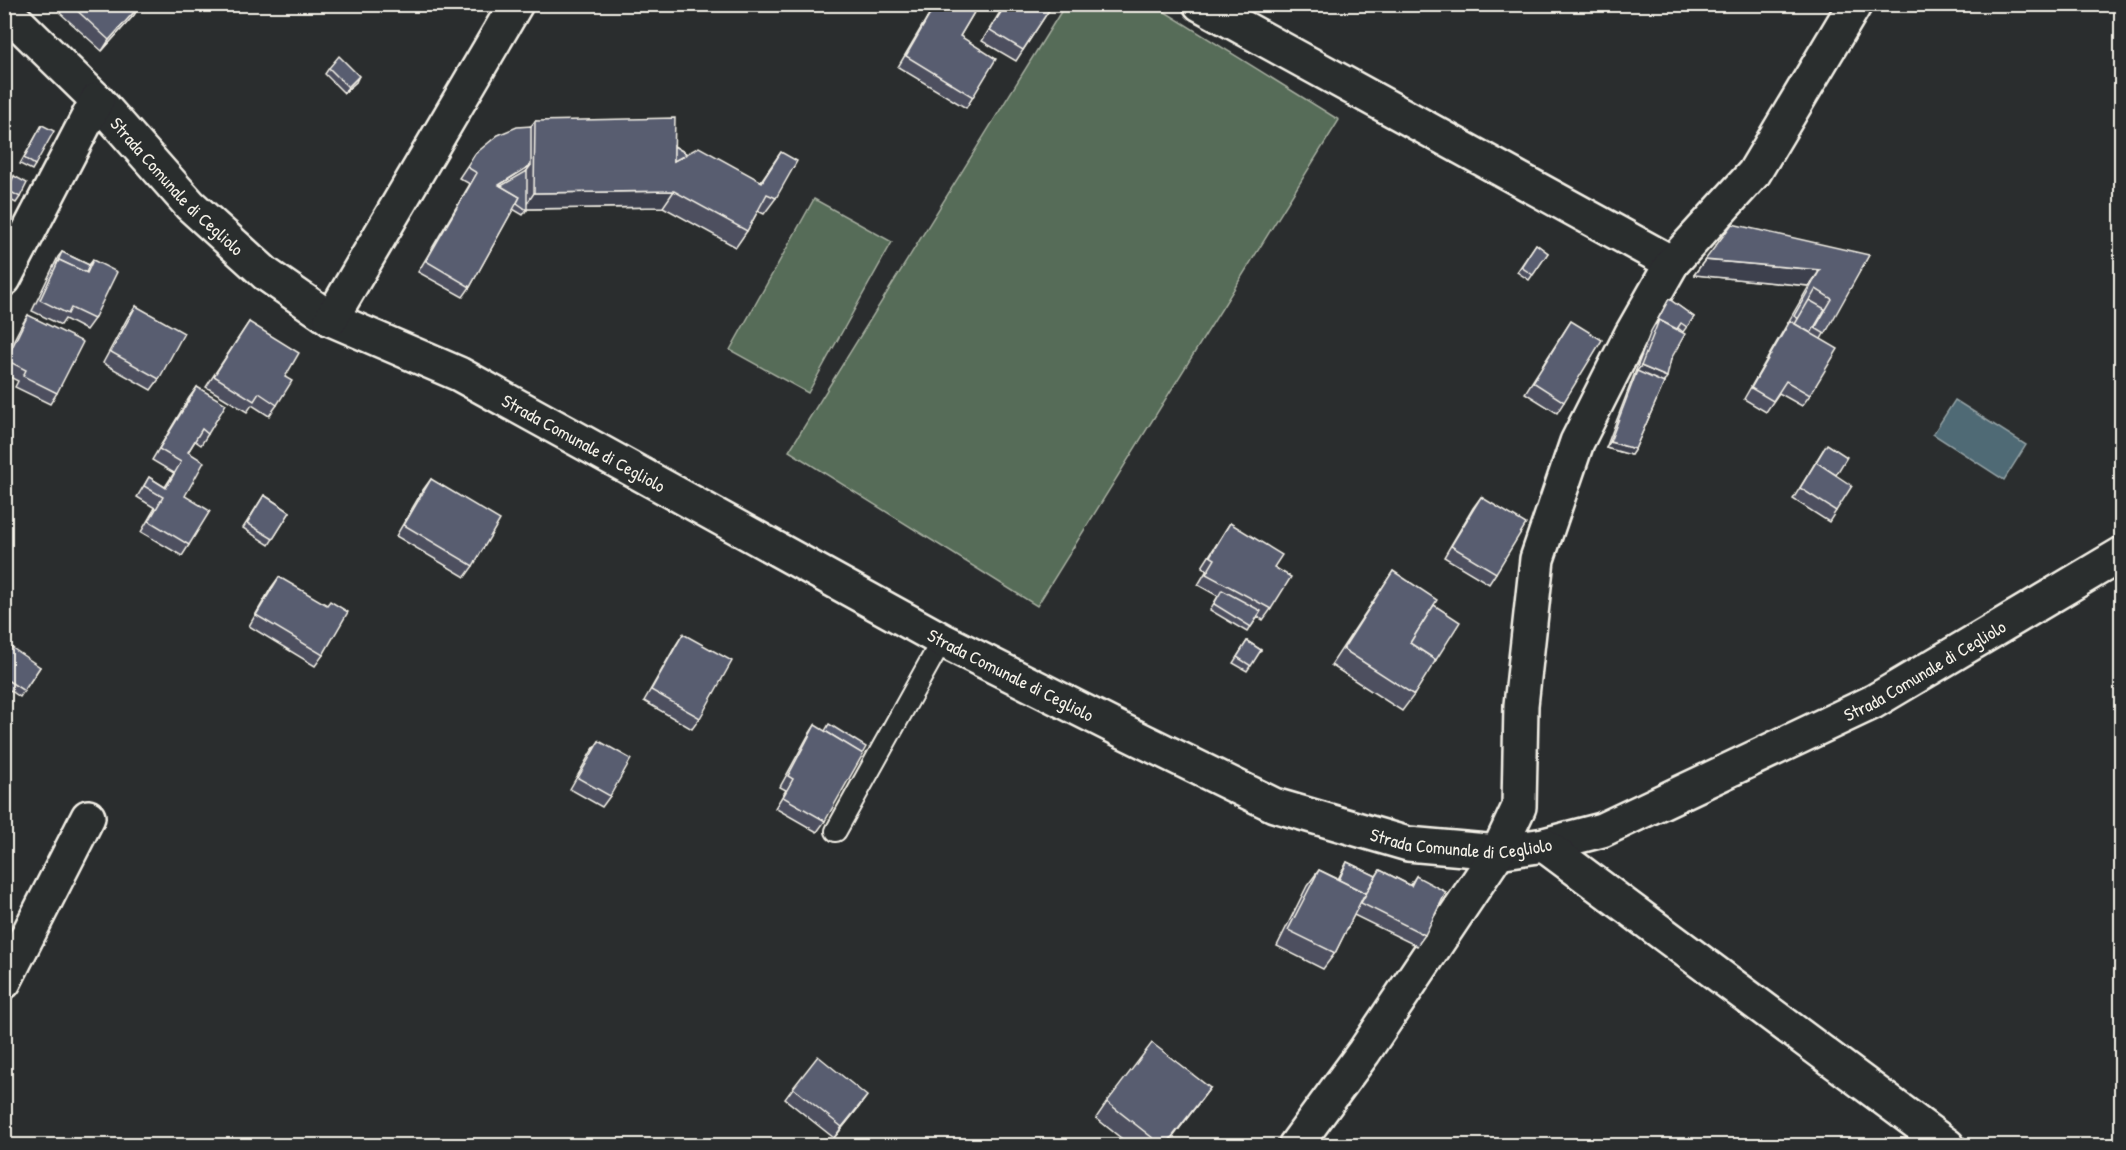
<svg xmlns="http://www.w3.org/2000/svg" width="2126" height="1150" viewBox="0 0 2126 1150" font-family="'Patrick Hand',sans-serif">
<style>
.green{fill:#576c58;stroke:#a6aea0;stroke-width:1.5}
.water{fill:#506a75;stroke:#92a0a3;stroke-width:1.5}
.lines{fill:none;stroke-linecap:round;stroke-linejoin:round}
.lane-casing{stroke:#f4f1e8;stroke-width:24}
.street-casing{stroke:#f4f1e8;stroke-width:38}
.lane{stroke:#2a2d2e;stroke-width:20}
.street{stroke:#2a2d2e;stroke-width:33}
.wall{fill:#4d505f;stroke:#f4f1e8;stroke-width:1.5}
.shaded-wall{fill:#3e414e;stroke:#f4f1e8;stroke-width:1.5}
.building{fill:#595d6f;stroke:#f4f1e8;stroke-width:1.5}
.labels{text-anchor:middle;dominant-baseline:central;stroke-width:6;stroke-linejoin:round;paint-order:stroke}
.street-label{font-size:18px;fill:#f4f1e8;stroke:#2a2d2e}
</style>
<rect width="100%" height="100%" fill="#2a2d2e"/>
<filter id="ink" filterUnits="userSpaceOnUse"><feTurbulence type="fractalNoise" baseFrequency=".0167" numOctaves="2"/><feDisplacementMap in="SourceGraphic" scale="12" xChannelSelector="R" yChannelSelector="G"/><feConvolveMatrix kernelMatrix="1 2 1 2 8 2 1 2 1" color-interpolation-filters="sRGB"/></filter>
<g filter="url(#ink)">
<g class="green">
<path d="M1065 5H1154L1339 120 1037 606 789 451Z"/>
<path d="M814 199 892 242 808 393 730 350Z"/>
</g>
<path class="water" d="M1955 400 2026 445 2004 480 1933 434Z"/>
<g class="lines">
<defs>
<path id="lane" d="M836 831 942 640"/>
<g id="street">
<path d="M1200 4 1672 263"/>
<path id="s1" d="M4 9 97 100 190 205 266 274 331 319 459 374 942 640 1123 731 1274 805 1408 844 1498 852 1544 845 1602 830 1873 702 2122 554"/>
<path d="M4 279 97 100"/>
<path d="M331 319 516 4"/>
<path d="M1544 845 1948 1146"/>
<path d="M4 982 88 817"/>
<path d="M1295 1146 1364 1052 1498 852 1519 807 1521 705 1537 559 1577 442 1631 335 1672 263 1754 173 1855 4"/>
</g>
</defs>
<use href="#lane" class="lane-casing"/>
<use href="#street" class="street-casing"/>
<use href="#lane" class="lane"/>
<use href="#street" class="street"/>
</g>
<g class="wall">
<path d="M66 4H141L134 15 102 51 60 13Z"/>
<path d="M789 4H802L798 10Z"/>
<path d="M935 4H979L960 36 973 97 966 108 898 67Z"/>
<path d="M1005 4H1053L1016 61 982 41Z"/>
<path d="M329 68 356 82 344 93 325 74Z"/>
<path d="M535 121 674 146 687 154 761 181 781 152 776 198 764 214 758 211 747 231 736 247 663 207 527 209 523 215 513 209 470 287 463 297 418 272 470 184 459 178 475 154 531 126Z"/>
<path d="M42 125 35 165 32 170 20 164Z"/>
<path d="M14 176 20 197 16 203 4 197V193Z"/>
<path d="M1536 244 1548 253 1529 280 1517 272Z"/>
<path d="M62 252 89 265 93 260 94 319 86 330 65 319 61 325 32 311 58 257Z"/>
<path d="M1869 255 1821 339 1810 395 1802 406 1779 393 1766 412 1744 399 1809 286 1694 275 1705 260Z"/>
<path d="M1669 299 1694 317 1683 332 1678 328 1671 359 1664 383 1635 449 1631 455 1606 448 1651 331Z"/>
<path d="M136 306 159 379 151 390 103 363 128 317Z"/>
<path d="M28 315 57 393 50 404 15 387 18 381 4 374V359L21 326Z"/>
<path d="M1571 321 1564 402 1557 413 1525 393Z"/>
<path d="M249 322 277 405 269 416 252 405 247 412 206 387Z"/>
<path d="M197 387 208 434 201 445 195 441 188 452 185 496 189 545 182 556 141 532 155 508 137 497 149 477 165 487 174 473 152 460 189 398Z"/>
<path d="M1823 450 1836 475V511L1829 522 1793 499Z"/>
<path d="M431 479 473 566 465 577 396 536 423 490Z"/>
<path d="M264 495 290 512 269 545 243 528Z"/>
<path d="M1481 497 1496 573 1489 584 1444 557 1473 508Z"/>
<path d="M1230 523 1274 567 1271 609 1263 620 1258 617 1247 632 1210 610 1218 596 1198 585 1207 570 1202 567Z"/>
<path d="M1393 571 1434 605 1414 695 1402 711 1331 665Z"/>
<path d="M279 577 323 655 315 666 249 626 271 588Z"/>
<path d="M683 634 700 718 692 729 644 701 676 645Z"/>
<path d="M1247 641 1261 650 1247 671 1233 663Z"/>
<path d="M4 650 40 667 20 697 4 686Z"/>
<path d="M815 725 825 821 817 832 775 808 786 790 780 787 808 736Z"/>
<path d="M599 741 610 796 602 807 570 789 591 752Z"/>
<path d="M1347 862 1376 876 1380 870 1410 885 1416 876 1425 935 1417 946 1354 915 1335 953 1323 969 1277 946 1307 886 1319 870 1338 879Z"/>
<path d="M793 1088 859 1107 834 1138 785 1099Z"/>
<path d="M1210 1088 1166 1146H1131L1096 1118 1107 1102Z"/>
</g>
<g class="shaded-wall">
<path d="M141 4 134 15 102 51 109 40Z"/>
<path d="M359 76 356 82 344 93 348 87Z"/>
<path d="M531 165 523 176 498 192 499 185Z"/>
<path d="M674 191 663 207 526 209 524 208 534 193Z"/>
<path d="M1705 260 1820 270 1809 286 1694 275Z"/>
<path d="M1641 366 1667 377 1660 388 1637 371Z"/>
<path d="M1610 442 1635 449 1631 455 1606 448Z"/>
<path d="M1210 1088 1166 1146H1165Z"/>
<path d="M867 1096 859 1107 834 1138 842 1127Z"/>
</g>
<g class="building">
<path d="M70 4H141L109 40Z"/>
<path d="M936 4H979L960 36 996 59 973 97 906 56Z"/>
<path d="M1006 4H1053L1023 50 990 30Z"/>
<path d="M339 56 359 76 348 87 329 68Z"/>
<path d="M675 118 674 161 699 147 762 182 781 152 797 161 776 198 767 194 747 231 674 191 534 193 535 121Z"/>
<path d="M42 125 54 131 35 165 24 158Z"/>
<path d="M531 126V165L499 185 520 197 470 287 426 261 477 173 467 167 475 154 498 135 517 127Z"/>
<path d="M674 146 687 154 674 161Z"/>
<path d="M527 171V210L517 203 520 197 501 186Z"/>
<path d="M14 176 27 183 20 197 7 190Z"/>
<path d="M1732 224 1869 255 1825 334 1815 328 1832 299 1816 289 1799 319 1794 316 1820 270 1705 260Z"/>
<path d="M1536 244 1548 253 1533 275 1521 267Z"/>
<path d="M62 252 89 265 86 273 59 260 56 265Z"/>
<path d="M59 260 87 273 93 260 117 272 94 319 71 308 68 314 40 300Z"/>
<path d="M1669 299 1694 317 1687 327 1681 323 1677 329 1659 320 1655 325Z"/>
<path d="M1809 300 1825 309 1811 333 1795 324Z"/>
<path d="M136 306 184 333 159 379 111 352Z"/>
<path d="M28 315 83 342 57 393 23 376 26 370 6 360Z"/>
<path d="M1659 320 1685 334 1671 359 1667 377 1641 366Z"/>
<path d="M1571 321 1602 340 1564 402 1533 382Z"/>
<path d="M1790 321 1838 349 1810 395 1786 381 1773 401 1751 388Z"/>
<path d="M249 322 299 353 285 377 292 381 277 405 259 393 254 401 214 376Z"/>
<path d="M1637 371 1664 383 1635 449 1610 442Z"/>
<path d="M197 387 226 404 208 434 202 429 188 452 204 462 185 496 210 511 189 545 149 521 163 497 144 486 149 477 166 488 181 462 159 449Z"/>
<path d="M1827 444 1847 457 1836 475 1816 462 1813 467Z"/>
<path d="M1816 462 1852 486 1836 511 1800 488Z"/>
<path d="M431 479 500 520 473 566 404 525Z"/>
<path d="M264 495 290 512 273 539 247 523Z"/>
<path d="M1481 497 1526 524 1496 573 1451 546Z"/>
<path d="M1230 523 1282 555 1274 567 1291 577 1271 609 1206 574 1215 559 1210 556Z"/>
<path d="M1393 571 1437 600 1410 643 1436 660 1414 695 1343 649Z"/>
<path d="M279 577 327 605 330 601 348 612 323 655 256 615Z"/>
<path d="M1222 590 1261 611 1251 627 1214 604Z"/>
<path d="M1434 605 1460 622 1436 660 1410 643Z"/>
<path d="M683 634 732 661 700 718 651 690Z"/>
<path d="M1247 641 1261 650 1251 666 1237 657Z"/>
<path d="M8 645 40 667 24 691 4 678V650Z"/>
<path d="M829 724 866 747 862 754 825 731Z"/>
<path d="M815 725 863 754 825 821 783 797 793 779 788 776Z"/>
<path d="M599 741 631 759 610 796 578 778Z"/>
<path d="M1347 862 1376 876 1366 893 1339 880Z"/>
<path d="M1319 870 1367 894 1363 897 1335 953 1288 930Z"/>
<path d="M1380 870 1411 886 1416 876 1446 892 1425 935 1361 903Z"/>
<path d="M1152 1043 1210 1088 1165 1146H1163L1107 1102Z"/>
<path d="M818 1056 867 1096 842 1127 793 1088Z"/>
</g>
</g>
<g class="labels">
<g class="street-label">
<text stroke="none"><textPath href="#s1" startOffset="248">Strada Comunale di Cegliolo</textPath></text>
<text stroke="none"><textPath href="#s1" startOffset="734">Strada Comunale di Cegliolo</textPath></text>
<text stroke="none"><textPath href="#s1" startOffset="2210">Strada Comunale di Cegliolo</textPath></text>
<text stroke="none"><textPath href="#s1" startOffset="1220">Strada Comunale di Cegliolo</textPath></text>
<text stroke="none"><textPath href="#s1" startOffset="1706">Strada Comunale di Cegliolo</textPath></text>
</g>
</g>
<rect width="2126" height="1150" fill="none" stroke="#2a2d2e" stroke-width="24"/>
<rect x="12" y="12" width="2102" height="1126" fill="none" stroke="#f4f1e8" stroke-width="2" filter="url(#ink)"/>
</svg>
